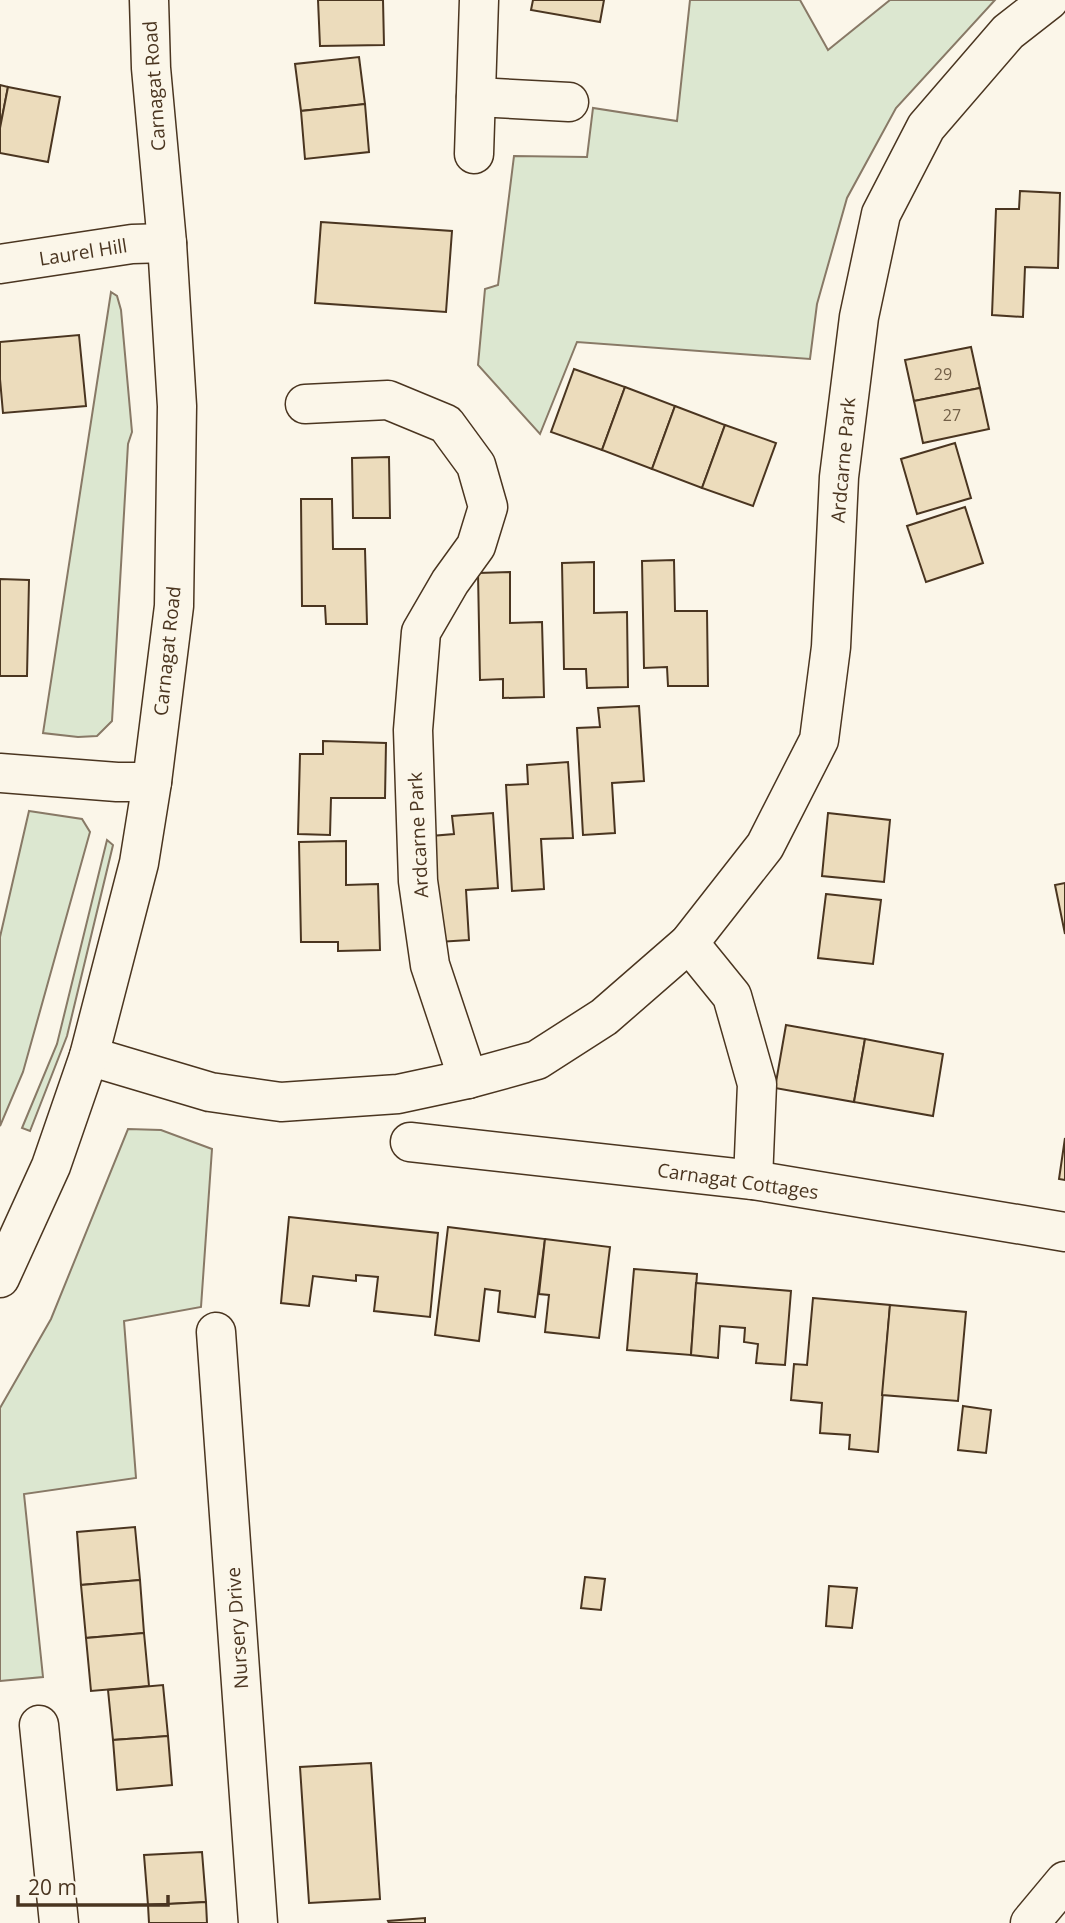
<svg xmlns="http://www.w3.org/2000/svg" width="1065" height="1923" viewBox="0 0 1065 1923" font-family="'Open Sans',sans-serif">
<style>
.green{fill:#dce7d0;stroke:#887966;stroke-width:2}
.building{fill:#ecdcbc;stroke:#4a3520;stroke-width:2}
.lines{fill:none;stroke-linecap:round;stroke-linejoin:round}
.minor-casing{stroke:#4a3520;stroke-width:41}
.highway-casing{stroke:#4a3520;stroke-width:41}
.minor{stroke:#fbf6e9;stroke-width:38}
.highway{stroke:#fbf6e9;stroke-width:38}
.labels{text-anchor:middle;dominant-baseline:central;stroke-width:5;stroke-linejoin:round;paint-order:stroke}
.number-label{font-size:16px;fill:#725f47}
.street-label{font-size:19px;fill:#4a3520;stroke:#fbf6e9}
</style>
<rect width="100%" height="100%" fill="#fbf6e9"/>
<g class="green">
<path d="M690 0H800L828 50 890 0H995L896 108 847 198 817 304 810 359 577 342 540 434 478 365 485 289 498 285 514 156 587 157 593 108 677 121Z"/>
<path d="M111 292 117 296 121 310 132 432 128 444 112 721 97 736 78 737 43 733Z"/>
<path d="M29 811 82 819 90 832 23 1072 0 1126V937Z"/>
<path d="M107 840 113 845 67 1036 30 1131 22 1128 57 1044Z"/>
<path d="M128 1129 161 1130 212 1149 201 1307 124 1321 136 1478 24 1494 43 1677 0 1681V1408L51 1319Z"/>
</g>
<g class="building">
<path d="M318 0H383L384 45 320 46Z"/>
<path d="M533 0H604L600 22 531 10Z"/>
<path d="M359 57 365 104 301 111 295 64Z"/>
<path d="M0 85 8 87 0 128Z"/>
<path d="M8 87 60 97 48 162 0 153V128Z"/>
<path d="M365 104 369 152 305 159 301 111Z"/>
<path d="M1020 191 1060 193 1058 268 1025 267 1023 317 992 315 996 209H1019Z"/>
<path d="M321 222 452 231 446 312 315 303Z"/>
<path d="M79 335 86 406 3 413 0 379V342Z"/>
<path d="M971 347 980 388 914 401 905 360Z"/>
<path d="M574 369 625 387 602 450 551 432Z"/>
<path d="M625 387 675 406 652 469 602 450Z"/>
<path d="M980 388 989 429 923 443 914 401Z"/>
<path d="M675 406 725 425 702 488 652 469Z"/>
<path d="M725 425 776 443 753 506 702 488Z"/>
<path d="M955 443 971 498 917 514 901 459Z"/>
<path d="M389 457 390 518H353L352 458Z"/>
<path d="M301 499H332L333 549H365L367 624H326L325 606H302Z"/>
<path d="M965 507 983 563 926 582 907 526Z"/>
<path d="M674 560 675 611H707L708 686H668L667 667 644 668 642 561Z"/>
<path d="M594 562V613L627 612 628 687 587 688 586 669H564L562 563Z"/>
<path d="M510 572V623L542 622 544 697 503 698V679L480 680 478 573Z"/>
<path d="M0 579 29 580 27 676H0Z"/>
<path d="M639 706 644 781 612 783 615 833 583 835 577 728 600 727 598 708Z"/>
<path d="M323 741 386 743 385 798H331L330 835 298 834 300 754H323Z"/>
<path d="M568 762 573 838 541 839 544 889 512 891 506 785 528 784 527 765Z"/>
<path d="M493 813 498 888 466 890 469 940 438 942 431 836 454 834 452 816Z"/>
<path d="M828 813 890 820 884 882 822 876Z"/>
<path d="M346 841V885L378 884 380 950 338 951V942H301L299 842Z"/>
<path d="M1065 883V934L1055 885Z"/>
<path d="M826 894 881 900 873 964 818 958Z"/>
<path d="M786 1025 865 1039 854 1102 775 1088Z"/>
<path d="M865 1039 943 1054 933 1116 854 1102Z"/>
<path d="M1065 1138V1180L1059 1179Z"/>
<path d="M289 1217 438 1233 430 1317 374 1311 378 1277 356 1275V1281L313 1276 309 1306 281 1303Z"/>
<path d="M448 1227 545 1239 535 1317 498 1312 500 1291 485 1289 479 1341 435 1335Z"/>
<path d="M545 1239 610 1247 599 1338 545 1332 549 1295 539 1294Z"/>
<path d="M634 1269 697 1274 691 1355 627 1350Z"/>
<path d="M696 1283 791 1291 785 1365 756 1363 758 1344 744 1342 745 1328 720 1326 718 1358 691 1355Z"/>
<path d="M813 1298 890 1305 878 1452 849 1449 850 1435 820 1433 822 1403 791 1400 794 1364 807 1365Z"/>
<path d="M890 1305 966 1312 958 1401 882 1395Z"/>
<path d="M963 1406 991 1410 986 1453 958 1450Z"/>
<path d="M135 1527 140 1580 81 1585 77 1532Z"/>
<path d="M585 1577 605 1579 601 1610 581 1608Z"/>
<path d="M140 1580 144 1633 86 1638 81 1585Z"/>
<path d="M829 1586 857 1588 852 1628 826 1626Z"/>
<path d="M144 1633 149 1686 91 1691 86 1638Z"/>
<path d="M163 1685 168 1736 113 1740 108 1690Z"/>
<path d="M168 1736 172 1785 117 1790 113 1740Z"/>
<path d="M371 1763 380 1899 309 1903 300 1767Z"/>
<path d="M202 1852 206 1902 148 1905 144 1855Z"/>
<path d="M206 1902 207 1923H149L148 1905Z"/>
<path d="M425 1918V1923H389L388 1921Z"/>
</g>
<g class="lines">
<defs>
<g id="minor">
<path d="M476 97 569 102"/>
<path d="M474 154 479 0"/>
<path d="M0 264 132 244 167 243"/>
<path d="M305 404 388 400 446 424 476 465 488 507 476 546 450 582 421 632 413 730 418 881 430 965 468 1079"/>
<path d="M0 773 117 782H152"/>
<path d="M689 943 732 996 757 1084 753 1180"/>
<path d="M89 1056 210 1092 281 1102 398 1094 468 1079 537 1060 604 1017 689 943 765 846 819 740 831 647 839 477 859 317 881 214 926 127 1008 32 1049 0"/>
<path d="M410 1142 753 1180 1065 1232"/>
<path d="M0 1278 51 1166 89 1056 139 863 152 782 174 606 177 406 167 243 151 68 149 0"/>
<path d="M216 1332 258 1923"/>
<path d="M39 1725 59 1923"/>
</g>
<path id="highway" d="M1030 1923 1065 1881"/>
</defs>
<use href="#minor" class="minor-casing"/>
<use href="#highway" class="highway-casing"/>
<use href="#minor" class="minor"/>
<use href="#highway" class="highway"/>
</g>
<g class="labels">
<g class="number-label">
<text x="943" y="374">29</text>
<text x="952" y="415">27</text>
</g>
<g class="street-label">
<text transform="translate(154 86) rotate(-94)">Carnagat Road</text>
<text transform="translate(83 252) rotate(-9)">Laurel Hill</text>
<text transform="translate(843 460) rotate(-85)">Ardcarne Park</text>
<text transform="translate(167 651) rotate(-84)">Carnagat Road</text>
<text transform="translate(418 835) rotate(-93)">Ardcarne Park</text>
<text transform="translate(738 1181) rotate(8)">Carnagat Cottages</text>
<text transform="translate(237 1628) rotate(-94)">Nursery Drive</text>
</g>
</g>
<path d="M18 1895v10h150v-10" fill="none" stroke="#4a3520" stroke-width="3.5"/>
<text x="28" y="1895" font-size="21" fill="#4a3520" stroke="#fbf6e9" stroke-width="5" paint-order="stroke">20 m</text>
</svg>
